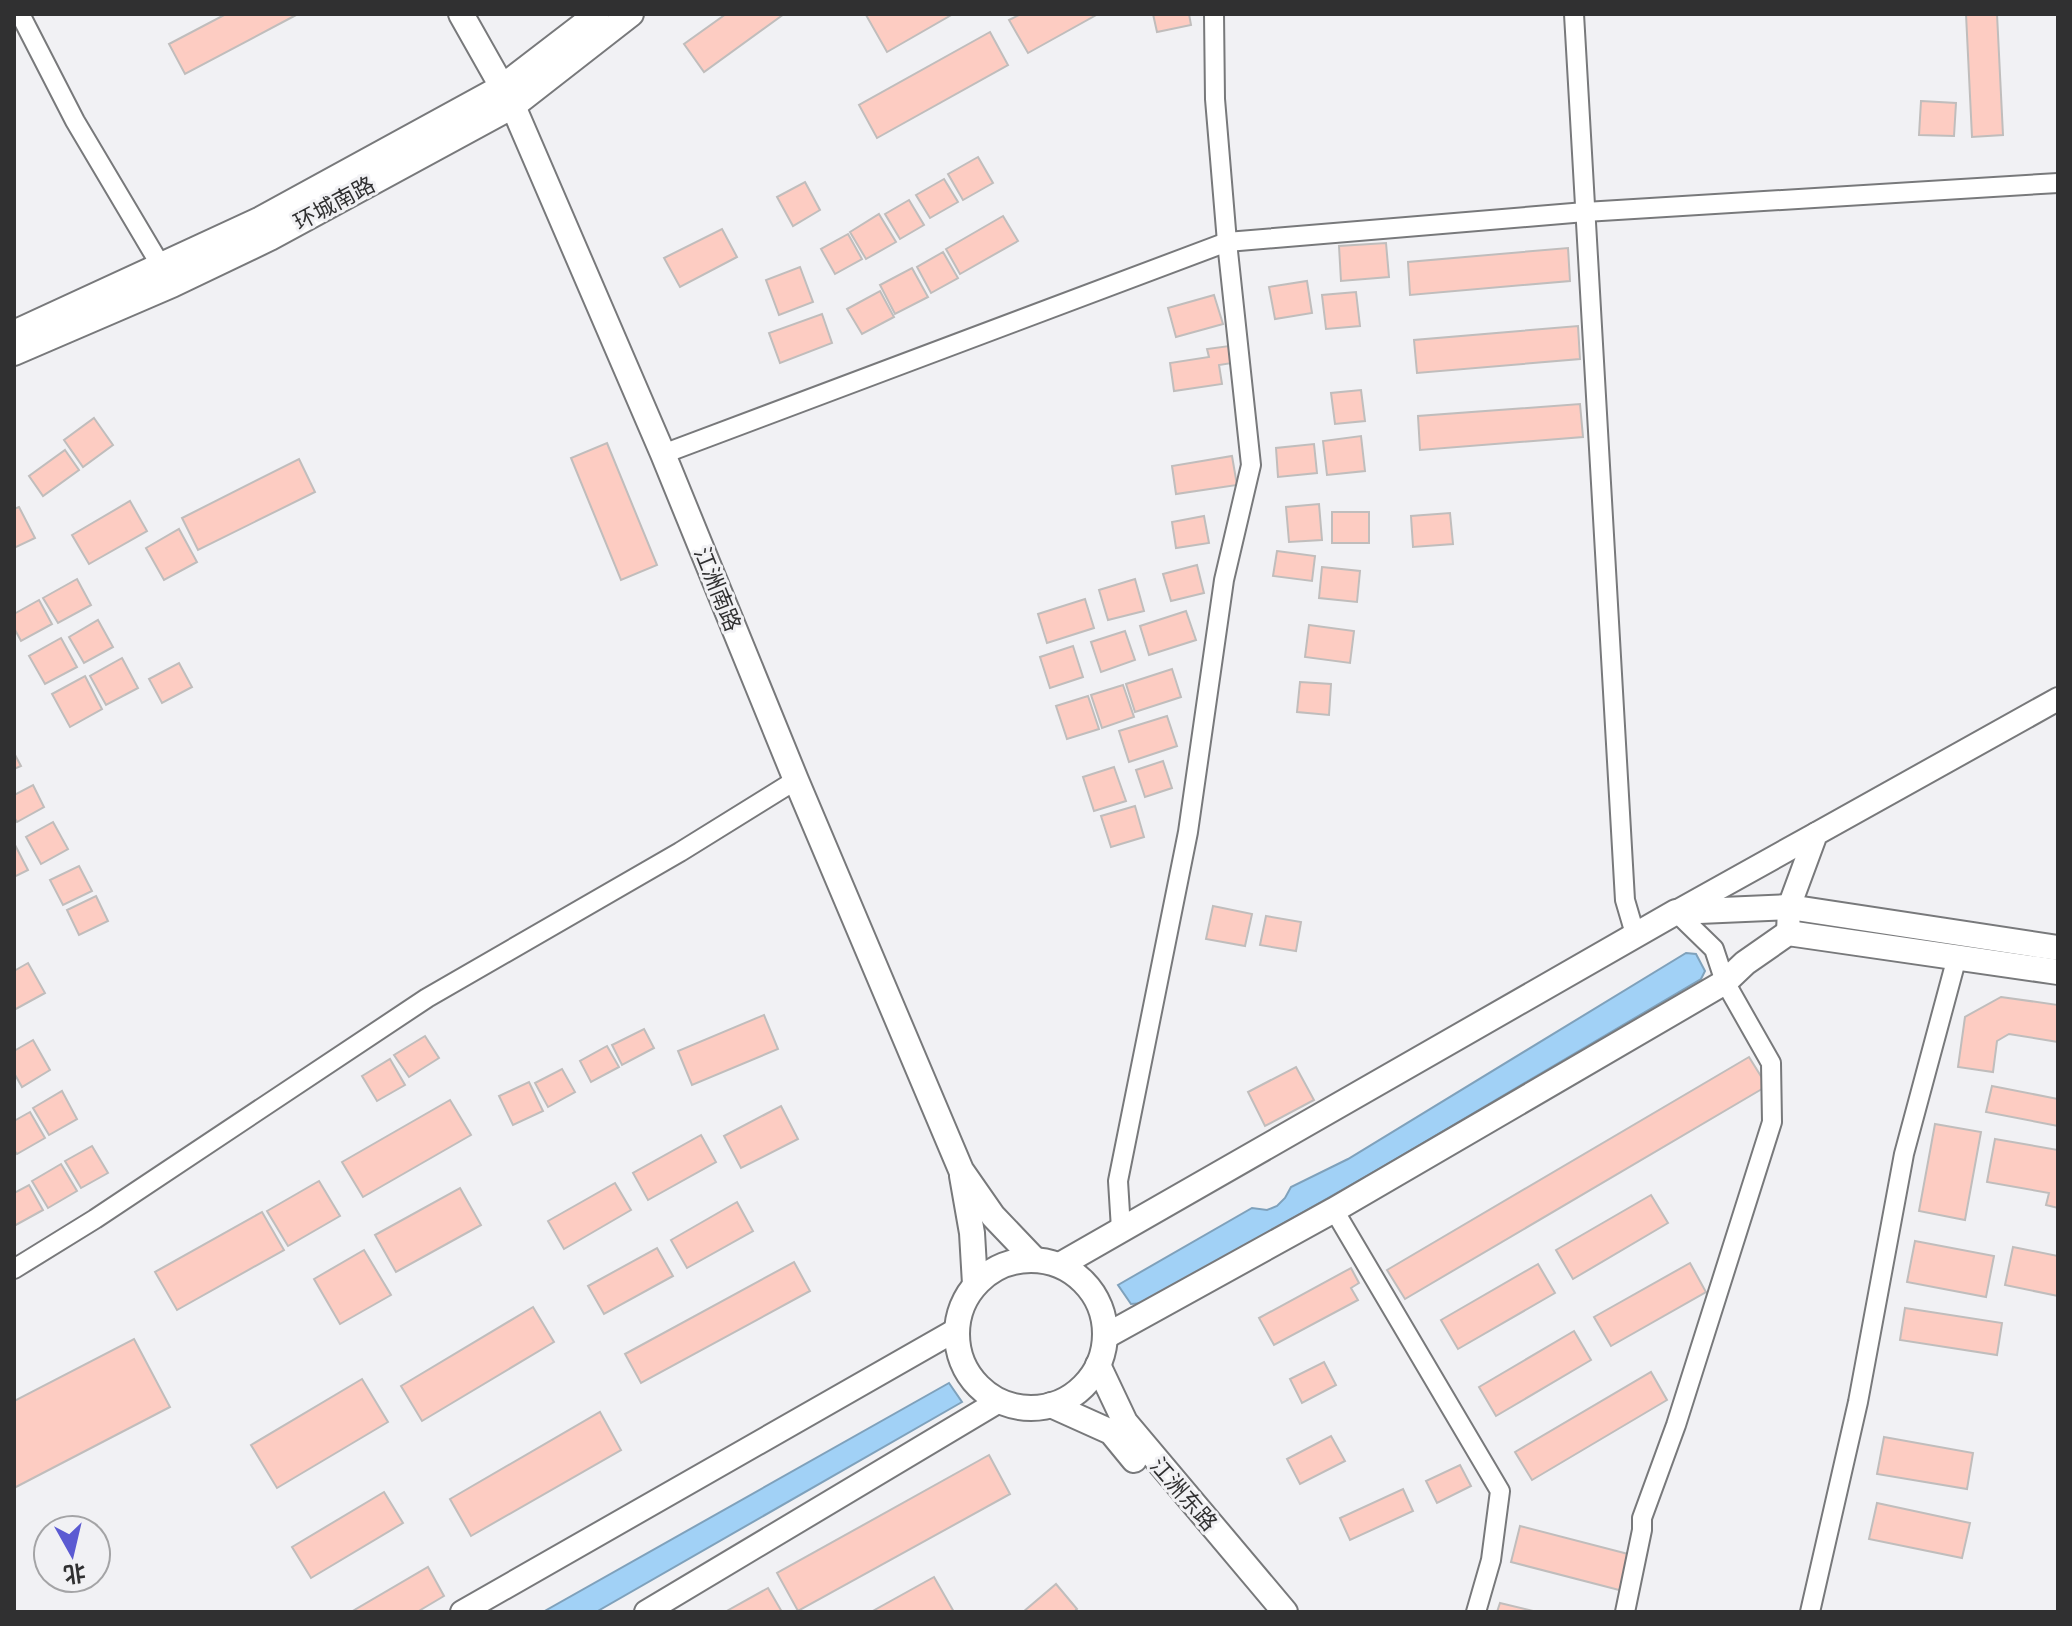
<svg xmlns="http://www.w3.org/2000/svg" width="2072" height="1626" viewBox="0 0 2072 1626" font-family="'Titillium Web','Noto Sans SC',sans-serif">
<style>
.water{fill:#a1d1f6;stroke:#7fa1bb;stroke-width:2}
.building{fill:#fdccc2;stroke:#c0bdbc;stroke-width:2}
.lines{fill:none;stroke-linecap:round;stroke-linejoin:round}
.minor-casing{stroke:#78797b;stroke-width:22}
.tertiary-casing{stroke:#78797b;stroke-width:26}
.secondary-casing{stroke:#78797b;stroke-width:28}
.minor{stroke:#fff;stroke-width:18}
.tertiary{stroke:#fff;stroke-width:22}
.secondary{stroke:#fff;stroke-width:24}
.labels{text-anchor:middle;dominant-baseline:central;stroke-width:6;stroke-linejoin:round;paint-order:stroke}
.street-label{font-size:22px;fill:#303031;stroke:#f1f1f4}
</style>
<rect width="100%" height="100%" fill="#f1f1f4"/>
<g class="water">
<path d="M1686 953 1696 954 1705 971 1701 979 1384 1166 1144 1303 1131 1304 1118 1285 1252 1208 1267 1210 1277 1206 1285 1198 1291 1187 1348 1159Z"/>
<path d="M949 1383 962 1402 596 1612H543Z"/>
</g>
<g class="building">
<path d="M226 14H298L185 74 169 44Z"/>
<path d="M726 14H784L704 72 684 44Z"/>
<path d="M868 14H953L887 52 866 15Z"/>
<path d="M1021 14H1098L1028 53 1009 20Z"/>
<path d="M1153 14H1189L1191 25 1157 32Z"/>
<path d="M1966 14H1997L2003 135 1972 137Z"/>
<path d="M990 32 1008 65 877 138 859 105Z"/>
<path d="M1921 101 1956 103 1954 136 1919 135Z"/>
<path d="M978 157 993 183 963 200 948 174Z"/>
<path d="M944 179 958 202 930 218 916 195Z"/>
<path d="M805 182 820 210 793 226 777 197Z"/>
<path d="M909 200 924 225 900 239 885 214Z"/>
<path d="M879 214 896 242 866 259 850 232Z"/>
<path d="M1003 216 1018 241 960 274 946 249Z"/>
<path d="M722 229 737 257 680 287 664 258Z"/>
<path d="M848 234 862 259 835 274 821 249Z"/>
<path d="M1386 243 1389 277 1341 281 1339 246Z"/>
<path d="M1568 248 1570 281 1410 295 1408 262Z"/>
<path d="M943 252 958 278 931 293 917 267Z"/>
<path d="M800 267 813 302 779 315 766 280Z"/>
<path d="M912 268 928 297 895 314 880 285Z"/>
<path d="M1307 281 1312 313 1275 319 1269 287Z"/>
<path d="M880 291 894 317 862 334 847 309Z"/>
<path d="M1356 292 1360 326 1326 329 1322 295Z"/>
<path d="M1214 295 1223 324 1176 337 1168 308Z"/>
<path d="M822 314 832 343 780 363 769 333Z"/>
<path d="M1578 326 1580 359 1417 373 1414 340Z"/>
<path d="M1229 346 1232 363 1219 365 1222 384 1174 391 1170 363 1209 357 1207 349Z"/>
<path d="M1361 390 1365 421 1335 424 1331 393Z"/>
<path d="M1580 404 1583 437 1420 450 1418 416Z"/>
<path d="M94 418 113 445 83 467 64 440Z"/>
<path d="M1361 436 1365 471 1327 475 1323 441Z"/>
<path d="M607 443 657 565 621 580 571 458Z"/>
<path d="M1314 444 1317 473 1278 477 1276 448Z"/>
<path d="M65 450 79 470 43 496 29 476Z"/>
<path d="M1232 456 1237 485 1176 494 1172 466Z"/>
<path d="M299 459 315 492 198 550 182 518Z"/>
<path d="M130 501 147 531 89 564 72 535Z"/>
<path d="M1319 504 1322 540 1289 542 1286 507Z"/>
<path d="M19 507 35 538 14 548V509Z"/>
<rect x="1332" y="512" width="37" height="31"/>
<path d="M1450 513 1453 544 1413 547 1411 516Z"/>
<path d="M1204 516 1209 543 1176 548 1172 522Z"/>
<path d="M179 529 197 562 164 580 146 548Z"/>
<path d="M1277 551 1315 556 1312 581 1273 576Z"/>
<path d="M1197 565 1204 593 1171 601 1163 574Z"/>
<path d="M1322 567 1360 571 1357 602 1319 598Z"/>
<path d="M77 579 91 605 58 623 43 598Z"/>
<path d="M1135 579 1144 611 1108 620 1099 590Z"/>
<path d="M1085 599 1094 628 1047 643 1038 614Z"/>
<path d="M39 600 52 624 21 641 14 628V614Z"/>
<path d="M1186 611 1196 640 1149 655 1140 626Z"/>
<path d="M98 620 113 647 84 663 69 637Z"/>
<path d="M1309 625 1354 631 1350 663 1305 657Z"/>
<path d="M1125 631 1135 660 1101 672 1091 642Z"/>
<path d="M61 638 77 667 45 684 29 656Z"/>
<path d="M1073 646 1083 677 1050 688 1040 657Z"/>
<path d="M122 658 138 688 106 705 90 676Z"/>
<path d="M179 663 192 687 162 703 149 679Z"/>
<path d="M1172 669 1181 697 1135 712 1126 684Z"/>
<path d="M85 676 102 709 70 727 52 694Z"/>
<path d="M1300 682 1331 684 1329 715 1297 712Z"/>
<path d="M1123 685 1134 717 1102 728 1091 695Z"/>
<path d="M1088 696 1099 729 1067 739 1056 706Z"/>
<path d="M1167 716 1177 746 1129 762 1119 731Z"/>
<path d="M14 753 21 766 14 769Z"/>
<path d="M1163 761 1172 788 1145 797 1136 770Z"/>
<path d="M1114 767 1126 801 1094 811 1083 777Z"/>
<path d="M33 785 44 807 17 822 14 817V795Z"/>
<path d="M1135 806 1144 837 1111 847 1101 816Z"/>
<path d="M53 822 68 849 41 864 26 837Z"/>
<path d="M15 845 28 870 14 877V846Z"/>
<path d="M79 866 92 891 63 905 50 880Z"/>
<path d="M96 896 108 921 79 935 67 910Z"/>
<path d="M1213 906 1252 914 1245 946 1206 939Z"/>
<path d="M1266 916 1301 922 1296 951 1260 945Z"/>
<path d="M28 963 45 993 14 1010V971Z"/>
<path d="M2001 997 2058 1005V1042L2009 1034 1997 1041 1993 1072 1958 1067 1965 1017Z"/>
<path d="M764 1015 778 1049 692 1085 678 1051Z"/>
<path d="M644 1029 654 1048 622 1065 612 1045Z"/>
<path d="M425 1036 439 1058 409 1077 394 1055Z"/>
<path d="M33 1040 50 1070 22 1087 14 1073V1051Z"/>
<path d="M607 1046 619 1067 591 1082 580 1061Z"/>
<path d="M1749 1057 1767 1086 1405 1299 1387 1270Z"/>
<path d="M390 1059 405 1085 377 1101 362 1076Z"/>
<path d="M1296 1067 1314 1100 1265 1126 1248 1092Z"/>
<path d="M562 1069 575 1092 548 1107 535 1083Z"/>
<path d="M529 1082 543 1111 513 1125 499 1096Z"/>
<path d="M1992 1086 2058 1099V1126L1986 1112Z"/>
<path d="M62 1091 77 1119 49 1135 33 1108Z"/>
<path d="M450 1100 471 1135 363 1197 342 1162Z"/>
<path d="M781 1106 798 1139 741 1168 724 1136Z"/>
<path d="M30 1112 45 1138 17 1154 14 1150V1121Z"/>
<path d="M1935 1124 1981 1132 1965 1220 1919 1211Z"/>
<path d="M701 1135 716 1162 648 1200 633 1173Z"/>
<path d="M1995 1139 2058 1150V1208L2046 1205 2049 1193 1987 1182Z"/>
<path d="M92 1146 108 1173 81 1188 65 1161Z"/>
<path d="M61 1164 77 1191 48 1208 32 1181Z"/>
<path d="M319 1181 340 1216 288 1246 267 1211Z"/>
<path d="M615 1183 631 1210 564 1249 548 1221Z"/>
<path d="M29 1185 43 1210 14 1226V1193Z"/>
<path d="M460 1188 481 1225 396 1272 375 1235Z"/>
<path d="M1651 1195 1668 1223 1573 1279 1556 1250Z"/>
<path d="M737 1202 753 1231 687 1268 671 1240Z"/>
<path d="M262 1212 284 1250 177 1310 155 1272Z"/>
<path d="M1915 1241 1994 1256 1986 1297 1907 1282Z"/>
<path d="M2013 1247 2058 1256V1296L2005 1285Z"/>
<path d="M657 1248 673 1276 604 1314 588 1286Z"/>
<path d="M364 1250 391 1295 340 1324 314 1279Z"/>
<path d="M794 1262 810 1291 641 1383 625 1354Z"/>
<path d="M1690 1263 1706 1292 1611 1346 1594 1317Z"/>
<path d="M1538 1264 1555 1293 1458 1349 1441 1320Z"/>
<path d="M1351 1268 1359 1283 1351 1288 1358 1300 1274 1345 1259 1318Z"/>
<path d="M533 1307 554 1342 422 1421 401 1386Z"/>
<path d="M1905 1308 2002 1323 1997 1355 1900 1340Z"/>
<path d="M1574 1331 1591 1360 1496 1416 1479 1387Z"/>
<path d="M134 1339 170 1407 14 1488V1401Z"/>
<path d="M1324 1362 1336 1385 1302 1403 1290 1379Z"/>
<path d="M1651 1372 1667 1400 1532 1480 1515 1452Z"/>
<path d="M362 1379 388 1422 277 1488 251 1445Z"/>
<path d="M600 1412 621 1450 471 1536 450 1499Z"/>
<path d="M1331 1436 1345 1461 1300 1484 1287 1459Z"/>
<path d="M1884 1437 1973 1453 1967 1489 1877 1474Z"/>
<path d="M989 1455 1010 1494 798 1611 777 1573Z"/>
<path d="M1460 1465 1471 1486 1437 1503 1426 1481Z"/>
<path d="M1403 1489 1413 1511 1350 1540 1340 1518Z"/>
<path d="M384 1492 403 1523 311 1578 292 1547Z"/>
<path d="M1877 1503 1970 1523 1962 1558 1869 1539Z"/>
<path d="M1520 1526 1632 1555 1623 1591 1511 1562Z"/>
<path d="M428 1567 444 1596 417 1612H351Z"/>
<path d="M934 1577 954 1612H871Z"/>
<path d="M1056 1584 1077 1609 1074 1612H1023Z"/>
<path d="M768 1588 782 1612H725Z"/>
<path d="M1500 1603 1537 1612H1497Z"/>
</g>
<g class="lines">
<defs>
<g id="minor">
<path d="M20 14 75 121 167 276"/>
<path d="M1574 14 1625 900 1635 934"/>
<path d="M663 454 1227 242 1585 212 2058 183"/>
<path d="M1334 1210 1500 1491 1491 1560 1476 1612"/>
<path d="M1121 1229 1118 1181 1188 832 1224 580 1251 465 1227 242 1215 99 1214 14"/>
<path d="M14 1269 95 1219 427 998 680 852 796 780"/>
<path d="M1625 1612 1642 1530V1518L1676 1425 1772 1122 1771 1063 1725 982 1714 949 1676 912"/>
<path d="M1810 1612 1858 1402 1904 1154 1957 957"/>
</g>
<g id="tertiary">
<path d="M1676 912 1816 834"/>
<path d="M1788 933 1789 907 1816 834 2058 699"/>
<path d="M462 1612 956 1330"/>
<path d="M646 1612 999 1401"/>
</g>
<g id="secondary">
<path d="M461 14 513 106 663 454 796 780 961 1170 993 1216 1034 1259"/>
<path d="M14 333 259 220 502 87 597 14"/>
<path d="M14 353 172 285 270 238 513 106 631 14"/>
<path d="M962 1176 972 1233 975 1284"/>
<circle cx="1031" cy="1334" r="74"/>
<path d="M1060 1265 1676 912 1789 907 2058 948"/>
<path d="M1106 1336 1334 1210 1725 982 1745 963 1788 933 2058 972"/>
<path d="M1098 1365 1125 1422 1285 1612"/>
<path d="M1051 1405 1111 1432 1134 1460"/>
</g>
</defs>
<use href="#minor" class="minor-casing"/>
<use href="#tertiary" class="tertiary-casing"/>
<use href="#secondary" class="secondary-casing"/>
<use href="#minor" class="minor"/>
<use href="#tertiary" class="tertiary"/>
<use href="#secondary" class="secondary"/>
</g>
<g class="labels">
<g class="street-label">
<text transform="translate(334 203) rotate(-28)">环城南路</text>
<text transform="translate(718 589) rotate(68)">江洲南路</text>
<text transform="translate(1184 1494) rotate(49)">江洲东路</text>
</g>
</g>
<rect width="2072" height="1626" fill="none" stroke="#303031" stroke-width="32"/>
<g transform="translate(72 1554) rotate(172)"><circle r="38" fill="#f1f1f4" stroke="#a4a4a6" stroke-width="2"/>
<path d="M0-6L14 30L0 20L-14 30Z" fill="#5b5ad2"/>
<text y="-12" font-size="22" font-weight="bold" text-anchor="middle" fill="#303031">北</text>
</g>
</svg>
